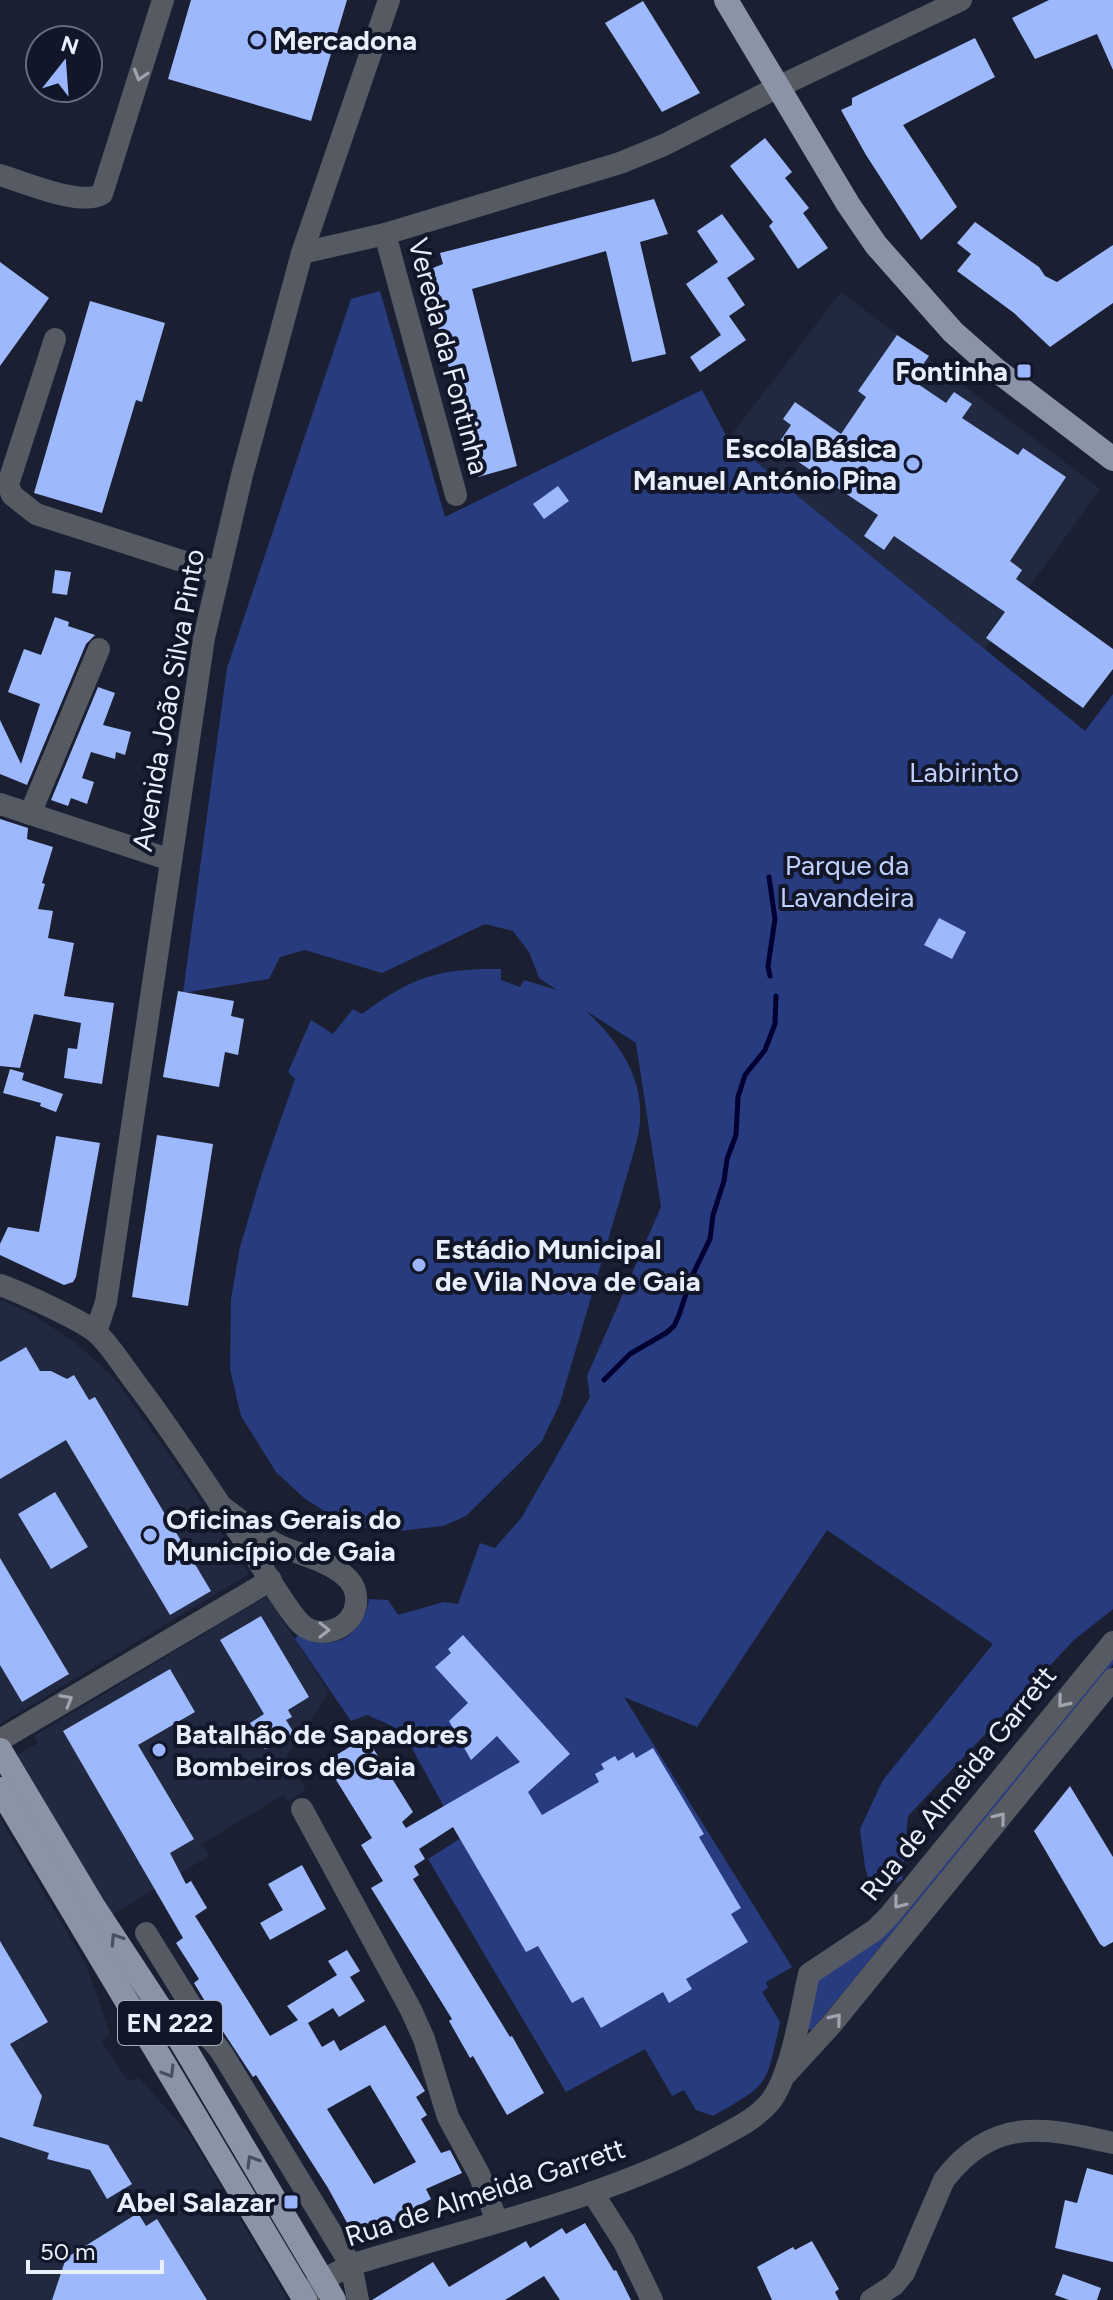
<svg xmlns="http://www.w3.org/2000/svg" width="1113" height="2300" viewBox="0 0 1113 2300" font-family="Figtree,sans-serif">
<style>
.built{fill:#212940}
.green{fill:#283b7f}
.lines{fill:none;stroke-linecap:round;stroke-linejoin:round}
.stream{stroke:#020033;stroke-width:5}
.building{fill:#9eb8fe;fill-rule:evenodd}
.minor{stroke:#565a63;stroke-width:22}
.major{stroke:#8b93a6;stroke-width:24}
.oneway{stroke:#a0a4af}
.oneway2{stroke:#484f61}
.poi-dot{fill:#9ab5fd;stroke:#111728;stroke-width:3}
.labels{text-anchor:middle;dominant-baseline:central;stroke-width:8;stroke-linejoin:round;paint-order:stroke}
.shield{fill:#111728;stroke:#a8aebc;stroke-width:2}
.shield-label{font-size:26px;font-weight:bold;fill:#e9eefb}
.poi-label{font-size:28px;font-weight:bold;fill:#e9eefb;stroke:#111728;text-anchor:start}
.street-label{font-size:28px;fill:#e9eefb;stroke:#111728}
.park-label{font-size:28px;fill:#bfd0fc;stroke:#111728}
</style>
<rect width="100%" height="100%" fill="#1a2032"/>
<g class="built">
<path d="M841 292 1100 489 985 649 728 439Z"/>
<path d="M0 1299 35 1316 77 1344 115 1379 183 1474 249 1574 0 1724Z"/>
<path d="M267 1596 329 1693 286 1757 306 1790 288 1801 283 1795 202 1844 209 1856 110 1916 14 1757 38 1743 34 1736Z"/>
<path d="M0 1818 85 1962 110 2033 102 2042 128 2081 139 2078 190 2135 288 2300H0Z"/>
</g>
<g class="green">
<path d="M380 291 445 517 702 390 728 439 1085 731 1113 694V1609L1074 1640 908 1816 902 1880 873 1895 865 1867 860 1829 883 1780 993 1644 827 1530 697 1727 624 1697 792 1967 766 1982 768 1988 762 1992 780 2022C766 2086 770 2084 713 2116L696 2110 684 2090 672 2096 645 2049 566 2092 428 1859 461 1838 407 1739 392 1726 367 1715 351 1721 295 1639 298 1635C305 1637 314 1641 322 1642 349 1646 366 1621 369 1599L388 1600 398 1615 444 1602 458 1604 480 1543 495 1548 522 1517 590 1397 587 1376 661 1207 636 1043 585 1010C615 1038 643 1074 640 1118 640 1130 636 1143 633 1155L560 1403 542 1441 466 1516 443 1526 380 1533 337 1519 304 1498 276 1472 241 1416 230 1369 231 1299 240 1247 262 1173 295 1079 288 1072 311 1020 333 1034 353 1009 362 1014C412 977 439 968 501 969V980L520 987 524 980 557 990 539 978 529 952 513 931 485 924 382 973 305 950 280 957 269 979 183 993 227 668 351 299Z"/>
<path d="M1113 1654V1664L813 2029 808 2030 817 1983Z"/>
</g>
<g class="lines">
<g class="stream">
<path d="M769 877 775 919 768 966 770 976"/>
<path d="M604 1380 630 1354 666 1333 674 1326 679 1315 692 1276 710 1239 713 1215 724 1181 727 1159 736 1135 738 1097 745 1075 765 1050 775 1024 776 996"/>
</g>
</g>
<g class="building">
<path d="M191 0H347L311 121 168 79Z"/>
<path d="M1049 0H1113V70L1097 34 1035 59 1012 18Z"/>
<path d="M643 1 700 93 662 112 605 23Z"/>
<path d="M975 38 995 77 903 125 957 207 921 240 866 155 841 110 852 105V98Z"/>
<path d="M765 138 792 172 785 178 809 208 803 213 828 248 798 269 769 226 773 222 730 166Z"/>
<path d="M654 199 668 234 640 242 666 354 632 362 606 251 472 289 517 466 478 477 425 278H435L433 268 443 264 440 253Z"/>
<path d="M722 214 755 259 727 278 745 305 729 316 746 340 700 372 690 357 721 335 686 284 718 262 697 231Z"/>
<path d="M975 222 1039 267 1045 276 1057 282 1113 245V303L1050 347 1014 313 957 271 971 254 957 243Z"/>
<path d="M0 262 49 298 0 366Z"/>
<path d="M90 301 165 323 142 402 136 400 102 513 34 493Z"/>
<path d="M897 335 929 356 912 380 946 403 954 392 972 404 962 418 1018 455 1023 448 1066 477 1010 561 1022 570 1016 579 1113 649V669L1083 708 986 638 1005 612 894 536 884 550 864 536 878 515 776 447 791 425 783 419 795 402 841 434 866 397 858 391Z"/>
<path d="M558 486 569 501 544 519 533 504Z"/>
<path d="M55 570 71 572 67 595 52 593Z"/>
<path d="M55 617 69 622 68 626 95 635 86 644 27 785 0 774V720L21 764 40 704 8 692 24 649 41 655Z"/>
<path d="M98 687 115 693 103 725 131 732 125 755 116 752 115 759 91 752 82 778 94 782 87 804 71 798 68 806 51 800Z"/>
<path d="M0 819 28 828 27 839 53 847 42 883 45 884 38 909 53 911 48 938 74 943 64 996 114 1003 102 1084 64 1078 68 1048 77 1049 81 1023 34 1014 20 1068 0 1066Z"/>
<path d="M939 918 966 932 952 959 924 945Z"/>
<path d="M178 991 234 1001 231 1016 244 1019 238 1055 225 1052 219 1087 163 1077Z"/>
<path d="M10 1069 24 1073 22 1080 63 1094 56 1112 40 1106 41 1103 3 1093Z"/>
<path d="M157 1135 213 1144 188 1306 132 1297Z"/>
<path d="M56 1136 100 1143 76 1277 73 1282 64 1285 0 1255V1244L8 1227 39 1232Z"/>
<path d="M26 1347 40 1371H51L67 1379 74 1375 89 1400 95 1397 211 1591 170 1615 66 1440 0 1479V1362Z"/>
<path d="M55 1492 88 1547 51 1569 18 1514Z"/>
<path d="M0 1558 69 1674 22 1702 0 1665Z"/>
<path d="M261 1616 309 1697 288 1710 292 1717 286 1720 294 1733 265 1749 250 1723 264 1714 220 1640Z"/>
<path d="M463 1635 570 1754 528 1792 542 1815 599 1782 595 1774 604 1769 601 1764 615 1756 618 1761 633 1752 636 1758 653 1748 704 1834 699 1837 741 1908 731 1914 748 1942 686 1979 692 1989 669 2003 663 1992 601 2028 583 1997 572 2003 538 1946 526 1952 453 1827 419 1849 425 1859 414 1866 419 1875 413 1879 510 2037 512 2036 544 2093 507 2115 473 2056 470 2058 449 2021 452 2019 371 1888 383 1881 361 1845 372 1838 325 1762 366 1737 413 1812 402 1822 406 1828 520 1762 497 1736 471 1760 449 1721 468 1703 435 1667 451 1653 448 1649Z"/>
<path d="M170 1669 195 1712 138 1745 194 1839 170 1853 186 1884 191 1881 207 1908 195 1916 270 2036 298 2020 287 2006 337 1975 328 1961 347 1950 360 1971 350 1977 365 2001 339 2017 333 2008 308 2023 322 2047 334 2040 340 2051 385 2025 425 2091 416 2097 427 2115 421 2119 441 2153 450 2150 462 2173 426 2189 431 2199 409 2211 414 2220 400 2227 396 2220 357 2241 328 2188 256 2075 253 2077 224 2033 194 1983 199 1979 176 1943 183 1938 63 1731ZM370 2085 416 2162 374 2184 327 2109Z"/>
<path d="M1070 1786 1113 1857V1942L1104 1947 1100 1944 1034 1831Z"/>
<path d="M302 1865 326 1909 270 1940 260 1923 283 1910 268 1884Z"/>
<path d="M0 1941 48 2022 10 2044 42 2096 33 2126 108 2145 132 2184 107 2199 90 2170 47 2159 49 2153 0 2137Z"/>
<path d="M1087 2168 1113 2175V2262L1055 2248 1065 2200 1077 2203Z"/>
<path d="M138 2213 146 2226 157 2219 207 2300H52L66 2258Z"/>
<path d="M585 2223 614 2271 616 2270 631 2300H560L544 2276 505 2300H372L433 2262 449 2287 526 2241 530 2248 562 2228 566 2234Z"/>
<path d="M812 2241 839 2289 835 2292 839 2300H772L757 2267 793 2247 795 2250Z"/>
<path d="M1063 2274 1101 2288 1097 2300H1069L1055 2295Z"/>
</g>
<g class="lines">
<g class="minor">
<path d="M0 175C24 182 81 207 102 194L163 0"/>
<path d="M385 234 456 495"/>
<path d="M302 253 385 234 620 163 664 145 778 87 961 0"/>
<path d="M55 339 8 484 12 495 36 514 219 573"/>
<path d="M0 804 171 860"/>
<path d="M30 814 99 649"/>
<path d="M0 1285C20 1292 84 1321 98 1334 112 1348 123 1366 135 1382 177 1437 213 1495 252 1552 266 1572 284 1606 300 1623 319 1641 352 1630 356 1604 357 1594 354 1584 346 1577 329 1561 301 1555 280 1546 259 1536 239 1519 220 1505"/>
<path d="M96 1332 106 1302 204 638 242 475 302 253 389 0"/>
<path d="M0 1740 271 1580"/>
<path d="M302 1809 411 2010 424 2039 448 2117 479 2174 497 2221"/>
<path d="M146 1933 210 2036"/>
<path d="M170 2023C197 2030 206 2030 222 2053L351 2265 358 2300"/>
<path d="M787 2073 831 2025 1113 1679"/>
<path d="M592 2192 624 2242 652 2300"/>
<path d="M311 2292 317 2283 351 2265C469 2228 606 2199 714 2140 734 2129 755 2120 770 2102 791 2076 801 2009 809 1974L875 1930 889 1916 1113 1642"/>
<path d="M871 2300 894 2285 904 2273 944 2180C993 2116 1045 2127 1113 2143"/>
</g>
<g class="major">
<path d="M726 0 848 204 876 245 953 332 995 369 1113 459"/>
<path d="M0 1750 92 1904 170 2023 334 2300"/>
<path d="M0 1789 305 2300"/>
</g>
</g>
<defs><path id="oneway-chevron" d="M-2-3.5L2.5 0L-2 3.5" fill="none" stroke-width="1.6" stroke-linecap="round" stroke-linejoin="round" transform="scale(2)"/></defs>
<g class="oneway">
<use href="#oneway-chevron" transform="translate(140 75) rotate(107)"/>
<use href="#oneway-chevron" transform="translate(324 1630)"/>
<use href="#oneway-chevron" transform="translate(67 1700) rotate(-30)"/>
<use href="#oneway-chevron" transform="translate(1063 1702) rotate(130)"/>
<use href="#oneway-chevron" transform="translate(1000 1818) rotate(-51)"/>
<use href="#oneway-chevron" transform="translate(899 1903) rotate(128)"/>
<use href="#oneway-chevron" transform="translate(836 2019) rotate(-50)"/>
</g>
<g class="oneway2">
<use href="#oneway-chevron" transform="translate(116 1939) rotate(-123)"/>
<use href="#oneway-chevron" transform="translate(169 2072) rotate(59)"/>
<use href="#oneway-chevron" transform="translate(252 2161) rotate(-121)"/>
</g>
<g class="poi-dot">
<circle cx="257" cy="40" r="8"/>
<rect x="1016" y="363" width="16" height="16" rx="4"/>
<circle cx="913" cy="464" r="8"/>
<circle cx="419" cy="1265" r="8"/>
<circle cx="150" cy="1535" r="8"/>
<circle cx="159" cy="1750" r="8"/>
<rect x="283" y="2194" width="16" height="16" rx="4"/>
</g>
<g class="labels">
<rect class="shield" x="118" y="2001" width="104" height="44" rx="6"/>
<g class="shield-label">
<text x="170" y="2023">EN 222</text>
</g>
<g class="poi-label">
<text x="273" y="40">Mercadona</text>
<text x="1008" y="371" text-anchor="end">Fontinha</text>
<text x="897" y="448" text-anchor="end">Escola Básica<tspan x="897" dy="32">Manuel António Pina</tspan></text>
<text x="435" y="1249">Estádio Municipal<tspan x="435" dy="32">de Vila Nova de Gaia</tspan></text>
<text x="166" y="1519">Oficinas Gerais do<tspan x="166" dy="32">Município de Gaia</tspan></text>
<text x="175" y="1734">Batalhão de Sapadores<tspan x="175" dy="32">Bombeiros de Gaia</tspan></text>
<text x="275" y="2202" text-anchor="end">Abel Salazar</text>
</g>
<g class="street-label">
<text transform="translate(449 356) rotate(75)">Vereda da Fontinha</text>
<text transform="translate(168 700) rotate(-80)">Avenida João Silva Pinto</text>
<text transform="translate(958 1783) rotate(-51)">Rua de Almeida Garrett</text>
<text transform="translate(485 2192) rotate(-18)">Rua de Almeida Garrett</text>
</g>
<g class="park-label">
<text x="964" y="772">Labirinto</text>
<text x="847" y="865">Parque da<tspan x="847" dy="32">Lavandeira</tspan></text>
</g>
</g>
<g transform="translate(64 64) rotate(17)"><circle r="38" fill="#111728" stroke="#676d7c" stroke-width="2"/>
<path d="M0-6L14 30L0 20L-14 30Z" fill="#9ab5fd"/>
<text y="-12" font-size="22" font-weight="bold" text-anchor="middle" fill="#e9eefb">N</text>
</g>
<path d="M28 2260v12h134v-12" fill="none" stroke="#e9eefb" stroke-width="4"/>
<text x="40" y="2260" font-size="24" fill="#e9eefb" stroke="#111728" stroke-width="6" paint-order="stroke">50 m</text>
</svg>
